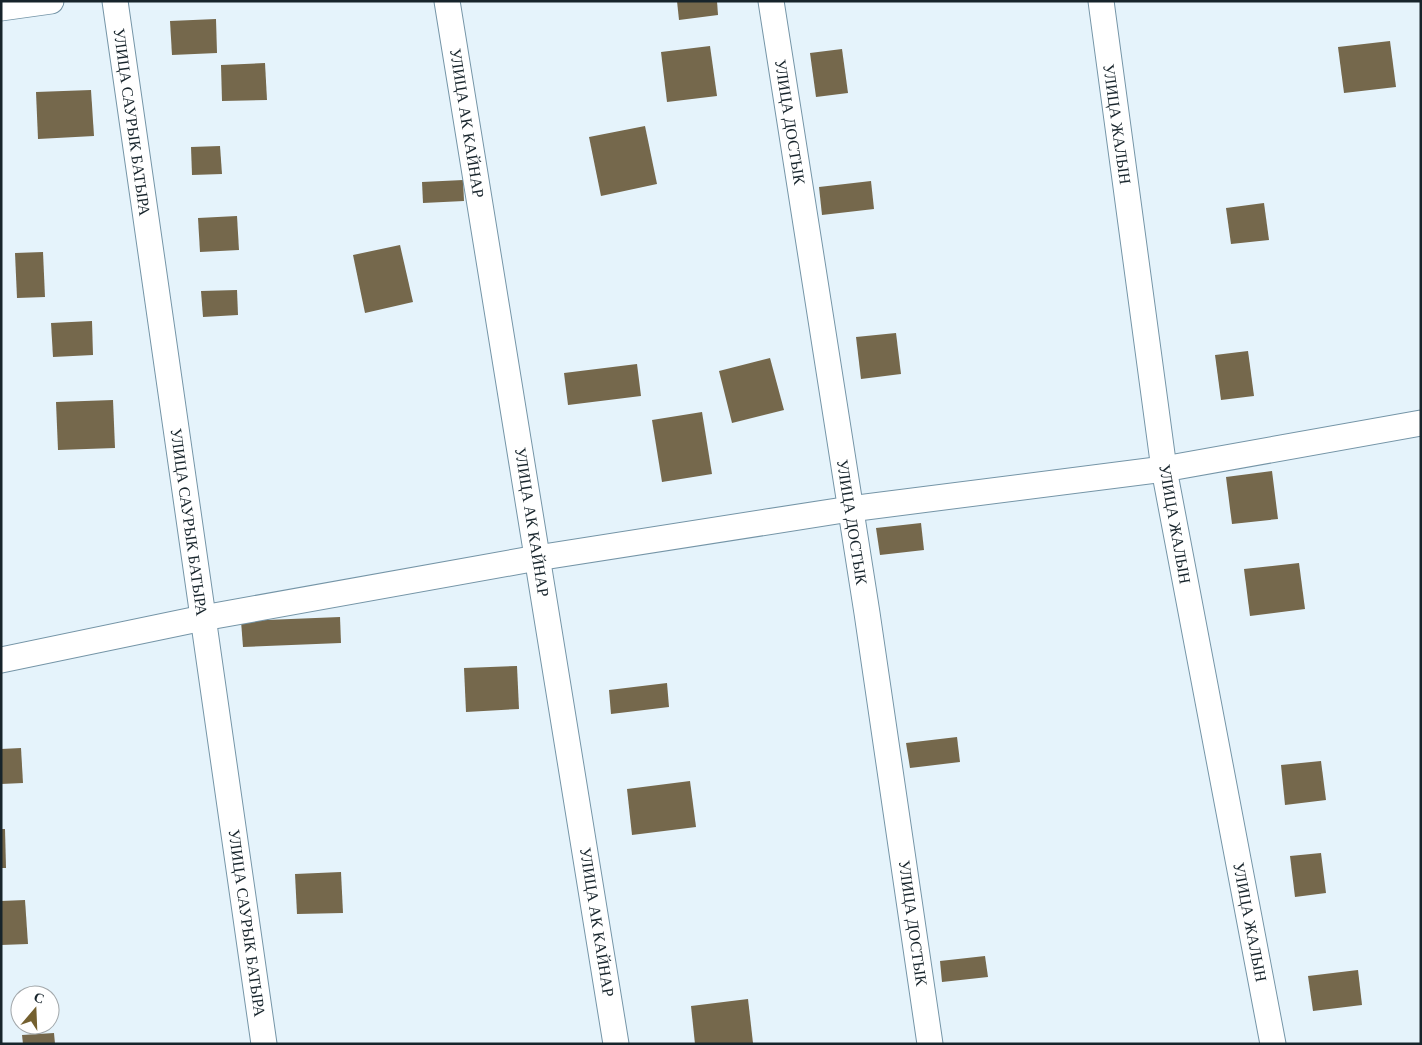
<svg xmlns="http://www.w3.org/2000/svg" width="1422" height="1045" viewBox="0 0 1422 1045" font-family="'Times New Roman',serif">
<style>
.building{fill:#75684c}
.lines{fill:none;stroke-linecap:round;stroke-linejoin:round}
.street-casing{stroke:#7595a7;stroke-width:27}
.street{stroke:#fff;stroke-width:25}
.labels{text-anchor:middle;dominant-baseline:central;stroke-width:5;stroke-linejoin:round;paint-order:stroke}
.street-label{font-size:16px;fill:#17242b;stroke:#fff}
</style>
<rect width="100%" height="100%" fill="#e5f3fb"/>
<g class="building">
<path d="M677 1H717L718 15 679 20Z"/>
<path d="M216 19 217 53 172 55 170 21Z"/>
<path d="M1390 41 1396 87 1344 93 1338 47Z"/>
<path d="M710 46 717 96 667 102 661 52Z"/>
<path d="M842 49 848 93 816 97 810 53Z"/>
<path d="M265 63 267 100 222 101 221 65Z"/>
<path d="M91 90 94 136 38 139 36 92Z"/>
<path d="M645 126 657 184 601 196 589 137Z"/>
<path d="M220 146 222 174 192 175 191 147Z"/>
<path d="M463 180 464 201 423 203 422 182Z"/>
<path d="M871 181 874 209 822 215 819 187Z"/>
<path d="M1264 203 1269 240 1231 244 1226 208Z"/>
<path d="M237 216 239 250 200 252 198 218Z"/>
<path d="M400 245 413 302 365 313 353 255Z"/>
<path d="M43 252 45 297 17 298 15 253Z"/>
<path d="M237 290 238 315 203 317 201 291Z"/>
<path d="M92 321 93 355 53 357 51 323Z"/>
<path d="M896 333 901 374 861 379 856 337Z"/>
<path d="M1248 351 1254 396 1221 400 1215 355Z"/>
<path d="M770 358 784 410 732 423 719 371Z"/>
<path d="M637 364 641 396 568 405 564 373Z"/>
<path d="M113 400 115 448 58 450 56 402Z"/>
<path d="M702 412 712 474 662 482 652 420Z"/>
<path d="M1272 471 1278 519 1232 524 1226 477Z"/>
<path d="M921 523 924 550 880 555 876 528Z"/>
<path d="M1299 563 1305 609 1250 616 1244 569Z"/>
<path d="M340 617 341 643 243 647 241 621Z"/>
<path d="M517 666 519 709 466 712 464 668Z"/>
<path d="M667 683 669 707 611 714 609 690Z"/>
<path d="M957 737 960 762 910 768 906 743Z"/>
<path d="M21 748 23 783 1 784V749Z"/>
<path d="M1321 761 1326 800 1285 805 1281 765Z"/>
<path d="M690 781 696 827 632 835 627 789Z"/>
<path d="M1 829H5L6 868H1Z"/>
<path d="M1321 853 1326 893 1295 897 1290 856Z"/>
<path d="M341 872 343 913 297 914 295 874Z"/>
<path d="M25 900 28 944 1 945V901Z"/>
<path d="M985 956 988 977 942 982 940 961Z"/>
<path d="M1358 970 1362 1005 1313 1011 1308 976Z"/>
<path d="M748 999 753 1043 695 1044 691 1006Z"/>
<path d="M54 1033 55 1044H23L22 1035Z"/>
</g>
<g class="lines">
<defs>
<g id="street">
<path d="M115 1 264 1044"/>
<path d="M447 1 616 1044"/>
<path d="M771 1 867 613 930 1044"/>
<path d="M1101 1 1164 469 1273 1044"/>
<path d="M1 8 51 1"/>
<path d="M1 660 203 618 537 558 850 509 1164 469 1421 423"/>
</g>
</defs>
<use href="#street" class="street-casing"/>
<use href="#street" class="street"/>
</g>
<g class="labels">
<g class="street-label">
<text transform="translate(132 122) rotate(82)">УЛИЦА САУРЫК БАТЫРА</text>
<text transform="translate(790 122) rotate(81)">УЛИЦА ДОСТЫК</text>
<text transform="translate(467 123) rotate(81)">УЛИЦА АК КАЙНАР</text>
<text transform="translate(1117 124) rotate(82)">УЛИЦА ЖАЛЫН</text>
<text transform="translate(189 522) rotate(82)">УЛИЦА САУРЫК БАТЫРА</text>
<text transform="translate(532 522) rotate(81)">УЛИЦА АК КАЙНАР</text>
<text transform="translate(852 522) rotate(81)">УЛИЦА ДОСТЫК</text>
<text transform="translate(1175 524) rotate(80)">УЛИЦА ЖАЛЫН</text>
<text transform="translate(597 922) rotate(81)">УЛИЦА АК КАЙНАР</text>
<text transform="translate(1250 922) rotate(79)">УЛИЦА ЖАЛЫН</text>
<text transform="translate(247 923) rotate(82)">УЛИЦА САУРЫК БАТЫРА</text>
<text transform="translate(913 923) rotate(82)">УЛИЦА ДОСТЫК</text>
</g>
</g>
<rect width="1422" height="1045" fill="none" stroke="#17242b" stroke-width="5"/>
<g transform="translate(35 1010) rotate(19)"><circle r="24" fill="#ffffff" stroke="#a2a7aa"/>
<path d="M0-4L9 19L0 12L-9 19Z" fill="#74602f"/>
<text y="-8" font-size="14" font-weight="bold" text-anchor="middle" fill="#17242b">С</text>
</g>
</svg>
